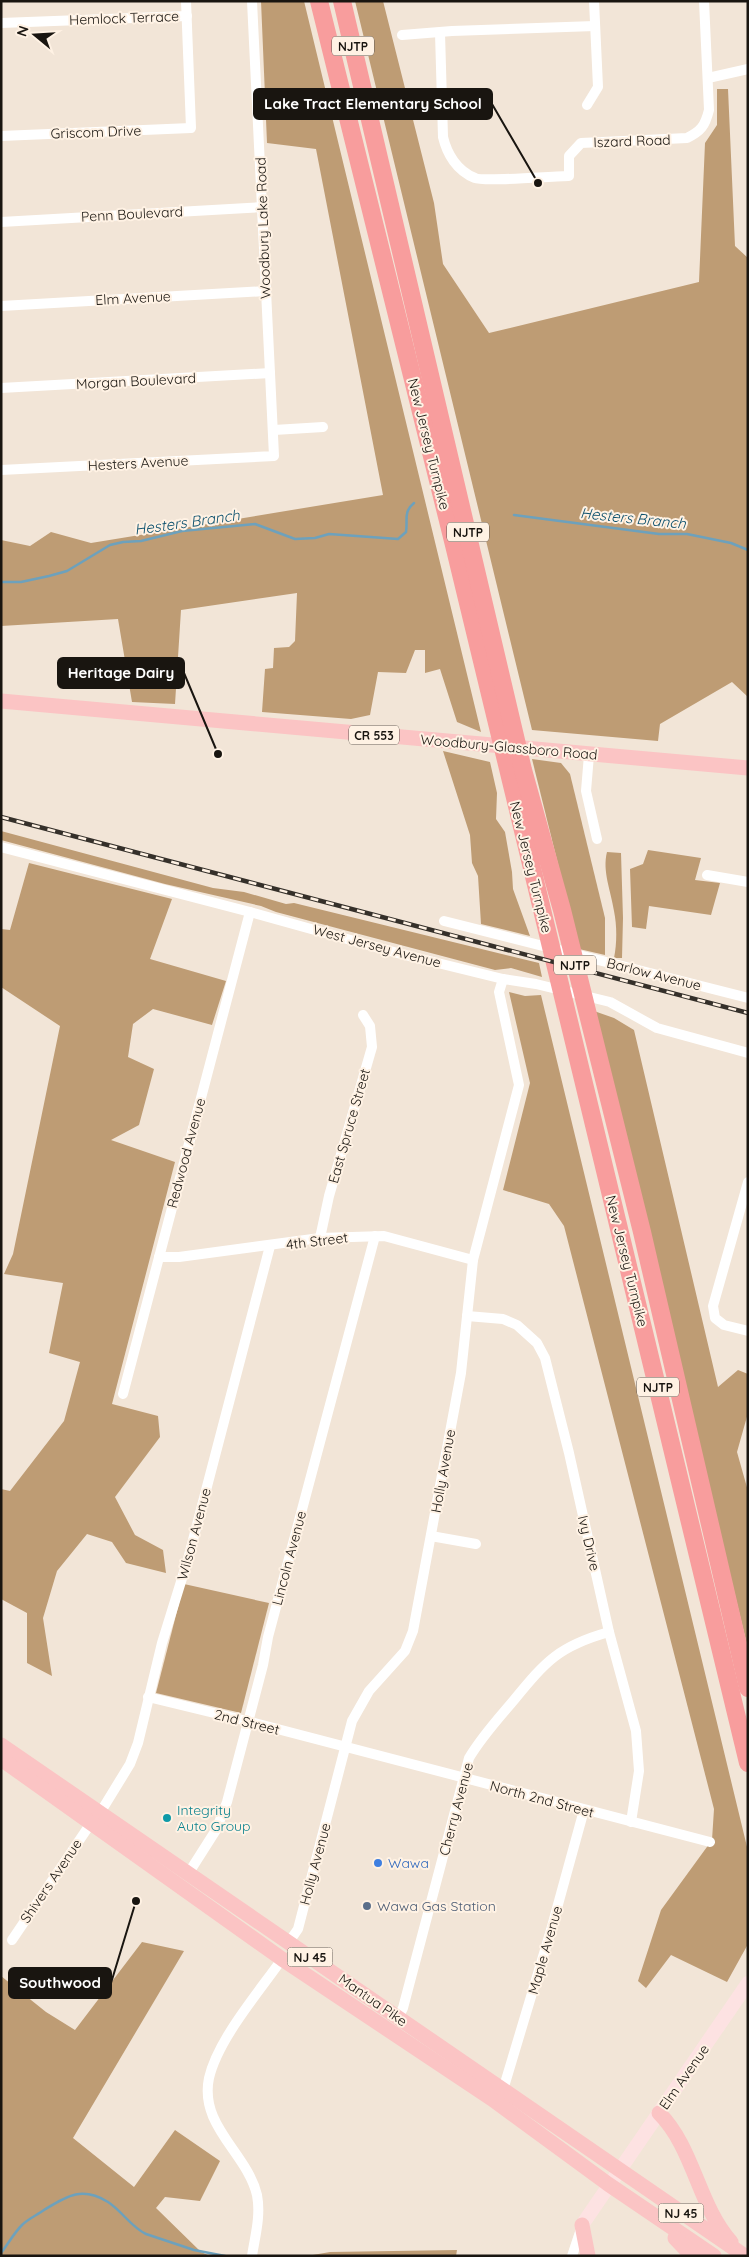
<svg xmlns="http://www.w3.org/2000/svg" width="749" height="2257" viewBox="0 0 749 2257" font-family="Quicksand,sans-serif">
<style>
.forest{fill:#be9c74}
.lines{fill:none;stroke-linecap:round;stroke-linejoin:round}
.stream{stroke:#6da1bc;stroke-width:2.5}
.minor{stroke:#fff;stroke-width:10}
.secondary{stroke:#fde2e2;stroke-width:14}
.primary{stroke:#fbc4c4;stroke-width:15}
.motorway{stroke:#f89d9d;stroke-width:18}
.rail-casing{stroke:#35302a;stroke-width:4.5}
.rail{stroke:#fff2e4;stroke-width:2.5;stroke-dasharray:8;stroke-linecap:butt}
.culture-dot{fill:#0f9aa8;stroke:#fff2e4;stroke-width:2}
.shop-dot{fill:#3f7fe0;stroke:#fff2e4;stroke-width:2}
.service-dot{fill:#5c6f8a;stroke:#fff2e4;stroke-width:2}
.labels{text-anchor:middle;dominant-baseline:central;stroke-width:4;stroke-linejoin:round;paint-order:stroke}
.shield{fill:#fff2e4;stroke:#5e5750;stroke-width:1}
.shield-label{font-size:12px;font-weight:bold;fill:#191510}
.street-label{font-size:14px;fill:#191510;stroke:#fff2e4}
.culture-label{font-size:14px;fill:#0d838f;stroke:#fff2e4;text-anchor:start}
.shop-label{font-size:14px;fill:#366cbe;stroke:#fff2e4;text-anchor:start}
.service-label{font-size:14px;fill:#4e5e75;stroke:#fff2e4;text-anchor:start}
.water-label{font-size:15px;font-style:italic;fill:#0c506d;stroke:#fff2e4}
.leader{fill:none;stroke:#191510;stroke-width:2}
.callout-dot{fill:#191510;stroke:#fff2e4;stroke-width:2}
.callout{fill:#191510;stroke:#191510;stroke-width:2}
.callout-label{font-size:15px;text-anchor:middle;font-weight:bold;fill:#fff}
</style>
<rect width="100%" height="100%" fill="#f2e5d7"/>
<g class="forest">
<path d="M261 1H304L481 732 457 722 440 669 425 673V650H415L406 673 378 672 370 715 351 719 262 712 265 669 273 668 274 648 289 647 295 641 297 593 181 610 175 704 132 702 118 619 1 626V540L30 546 51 532 91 543 383 495 316 149 267 143Z"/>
<path d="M355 1H383L434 203 443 264 489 333 699 282 705 143 717 125V89H728L735 246 748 258V697L732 682 660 724 658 741 532 730Z"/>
<path d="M443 751 490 762 497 793 496 819 505 832 512 872 513 889 530 936 481 924 478 876 472 863 470 835Z"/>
<path d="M532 759 561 763 570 774 605 918V955L579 949Z"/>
<path d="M1 831 213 888 244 892 286 904 294 903 539 963 542 977 511 968 495 970 276 912 261 906 165 884 1 840Z"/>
<path d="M648 850 701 858 695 880 720 883 711 915 649 906 646 929 632 927 630 869 643 864Z"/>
<path d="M607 852 621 853 623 918 622 958H614C617 943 617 926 614 911 611 891 602 871 607 852Z"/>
<path d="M29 863 172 899 150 959 226 981 212 1025 153 1009 133 1024 128 1057 154 1069 139 1125 111 1140 175 1162 112 1404 158 1416 160 1437 115 1497 135 1535 163 1550 166 1573 126 1563 112 1542 87 1534 57 1571 43 1618 52 1676 27 1663V1613L1 1599V1489L10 1491 64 1421 80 1362 49 1353 63 1283 4 1274 13 1254 60 1026 1 987V929L10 930Z"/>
<path d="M509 992 525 996 541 995 748 1851V1944L727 1982 671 1955 646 1988 638 1981 661 1910 712 1840 714 1809 564 1226 549 1204 503 1190 530 1083Z"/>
<path d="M594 1011 614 1018 634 1030 718 1387 738 1370 748 1374V1413L737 1452 748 1491V1649Z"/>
<path d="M184 1584 269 1603 241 1713 156 1693Z"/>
<path d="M142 1942 184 1951 73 2138 134 2187 175 2130 220 2161 200 2201 165 2197 156 2208 201 2252 210 2256H1V1976L46 2012 75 2030Z"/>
<path d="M457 2250 456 2256H307L330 2252Z"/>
</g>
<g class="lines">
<g class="stream">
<path d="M514 515 659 534H687L731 543 748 550"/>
<path d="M1 582H21L49 576 67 571 110 545 123 542 141 541 182 531 255 524 295 539 315 538 329 534 398 539 406 532C408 520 403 512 414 503"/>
<path d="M1 2253C8 2244 14 2233 22 2225 28 2219 37 2215 44 2210 67 2196 82 2186 108 2202 122 2211 131 2227 146 2234L194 2250 225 2256"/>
</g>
<g class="minor">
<path d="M1 23 187 16"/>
<path d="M440 33 443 137C447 154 457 171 475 178 484 182 554 176 569 176V156L581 143 687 138C701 131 705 126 709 110L704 1"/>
<path d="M402 35 452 31 595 26"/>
<path d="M708 78 748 69"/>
<path d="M587 105 598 87 594 1"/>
<path d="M1 136 191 128 186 1"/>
<path d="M1 222 263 207"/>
<path d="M1 306 266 291"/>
<path d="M1 388 270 373"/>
<path d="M274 430 323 427"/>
<path d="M1 470 274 456 252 1"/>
<path d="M589 755 586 791 597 839"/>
<path d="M1 847 250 912 401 954 503 979 536 984 610 1002 657 1028 748 1053"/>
<path d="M707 875 748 882"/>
<path d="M444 921 748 998"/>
<path d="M748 1182 713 1306 715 1318 724 1325 748 1331"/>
<path d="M320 1238 329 1196 372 1047 370 1026 363 1015"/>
<path d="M159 1257H179L320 1238 384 1236 473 1260"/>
<path d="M467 1316 503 1319 517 1325 537 1343 545 1358 569 1453 609 1632 636 1731 639 1771 631 1822"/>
<path d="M123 1394 250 912"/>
<path d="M431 1536 476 1544"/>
<path d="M148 1697 247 1721 710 1842"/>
<path d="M100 1813 130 1764 138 1743 162 1643 188 1559 270 1246"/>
<path d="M188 1874 216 1830 227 1802 263 1665 268 1637 375 1236"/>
<path d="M12 1940 91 1823"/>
<path d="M289 1942 298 1929 352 1721 369 1691 405 1651 413 1631 461 1373 473 1260 519 1085 499 992 503 979"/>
<path d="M398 2018 403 2008 469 1758C482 1736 498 1719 514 1700 546 1661 559 1646 609 1632"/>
<path d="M503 2090 551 1930 584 1810"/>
<path d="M252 2256C255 2236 261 2216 257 2195 247 2153 199 2126 209 2078 218 2039 259 1992 282 1959"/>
<path d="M572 2256 582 2226"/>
</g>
<path class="secondary" d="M582 2225 748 1983"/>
<g class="primary">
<path d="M1 701 748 768"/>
<path d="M1 1745 745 2256"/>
<path d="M1 1759 282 1959 492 2099 608 2184 714 2256"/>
<path d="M659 2113C694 2148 698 2205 731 2242"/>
<path d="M582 2225 588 2256"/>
<path d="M675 2238 692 2256"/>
</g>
<g class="motorway">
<path d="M319 1 454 545 748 1763"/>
<path d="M342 1 523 770 562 910 642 1232 748 1688"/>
</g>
<defs>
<path id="rail" d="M1 817 748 1013"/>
</defs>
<use href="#rail" class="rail-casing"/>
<use href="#rail" class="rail"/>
</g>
<circle class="culture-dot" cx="167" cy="1818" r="5"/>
<circle class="shop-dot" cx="378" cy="1863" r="5"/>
<circle class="service-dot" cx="367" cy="1906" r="5"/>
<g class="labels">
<g class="shield">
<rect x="332" y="36.5" width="42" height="19" rx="4"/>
<rect x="447" y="522.5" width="42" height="19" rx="4"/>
<rect x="349" y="725.5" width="50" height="19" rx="4"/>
<rect x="554" y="955.5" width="42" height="19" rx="4"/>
<rect x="637" y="1377.5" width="42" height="19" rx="4"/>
<rect x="287.5" y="1947.5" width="45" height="19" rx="4"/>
<rect x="658.5" y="2203.5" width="45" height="19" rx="4"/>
</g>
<g class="shield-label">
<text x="353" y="46">NJTP</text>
<text x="468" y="532">NJTP</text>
<text x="374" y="735">CR 553</text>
<text x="575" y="965">NJTP</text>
<text x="658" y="1387">NJTP</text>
<text x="310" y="1957">NJ 45</text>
<text x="681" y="2213">NJ 45</text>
</g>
<g class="street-label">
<text transform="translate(124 18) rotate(-2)">Hemlock Terrace</text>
<text transform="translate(96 132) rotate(-2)">Griscom Drive</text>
<text transform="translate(632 141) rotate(-2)">Iszard Road</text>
<text transform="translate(132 214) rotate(-3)">Penn Boulevard</text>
<text transform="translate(263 228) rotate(-92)">Woodbury Lake Road</text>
<text transform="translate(133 298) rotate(-3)">Elm Avenue</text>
<text transform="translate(136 381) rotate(-3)">Morgan Boulevard</text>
<text transform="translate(429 444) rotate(76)">New Jersey Turnpike</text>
<text transform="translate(138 463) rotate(-3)">Hesters Avenue</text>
<text transform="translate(509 747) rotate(5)">Woodbury-Glassboro Road</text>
<text transform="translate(531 867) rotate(76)">New Jersey Turnpike</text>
<text transform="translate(377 946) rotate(15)">West Jersey Avenue</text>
<text transform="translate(654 974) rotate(14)">Barlow Avenue</text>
<text transform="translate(349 1126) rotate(-74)">East Spruce Street</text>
<text transform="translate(186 1153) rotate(-75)">Redwood Avenue</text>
<text transform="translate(317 1241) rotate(-7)">4th Street</text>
<text transform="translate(627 1261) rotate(76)">New Jersey Turnpike</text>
<text transform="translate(443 1471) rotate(-80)">Holly Avenue</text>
<text transform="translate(194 1534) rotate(-75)">Wilson Avenue</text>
<text transform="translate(589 1543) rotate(77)">Ivy Drive</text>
<text transform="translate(289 1558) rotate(-75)">Lincoln Avenue</text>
<text transform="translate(247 1722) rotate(14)">2nd Street</text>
<text transform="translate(542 1799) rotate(15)">North 2nd Street</text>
<text transform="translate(456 1809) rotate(-75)">Cherry Avenue</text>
<text transform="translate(315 1864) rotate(-75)">Holly Avenue</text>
<text transform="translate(51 1881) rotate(-56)">Shivers Avenue</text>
<text transform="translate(545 1950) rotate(-74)">Maple Avenue</text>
<text transform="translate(373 2000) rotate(35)">Mantua Pike</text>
<text transform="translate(684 2077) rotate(-55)">Elm Avenue</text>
</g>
<g class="culture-label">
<text x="177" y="1810">Integrity<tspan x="177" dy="16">Auto Group</tspan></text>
</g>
<g class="shop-label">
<text x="388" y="1863">Wawa</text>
</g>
<g class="service-label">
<text x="377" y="1906">Wawa Gas Station</text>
</g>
<g class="water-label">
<text transform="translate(633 518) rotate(6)">Hesters Branch</text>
<text transform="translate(187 522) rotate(-8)">Hesters Branch</text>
</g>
</g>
<path class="leader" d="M538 183L492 104M218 754L184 673M136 1901L111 1983"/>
<g class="callout-dot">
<circle cx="538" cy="183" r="5"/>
<circle cx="218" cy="754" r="5"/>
<circle cx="136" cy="1901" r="5"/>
</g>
<g class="callout">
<rect x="254" y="89" width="238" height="30" rx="5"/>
<rect x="58" y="658" width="126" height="30" rx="5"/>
<rect x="9" y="1968" width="102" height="30" rx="5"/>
</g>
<g class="callout-label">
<text x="373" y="109">Lake Tract Elementary School</text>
<text x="121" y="678">Heritage Dairy</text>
<text x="60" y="1988">Southwood</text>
</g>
<rect width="749" height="2257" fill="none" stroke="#191510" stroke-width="5"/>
<g transform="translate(35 35) rotate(288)" stroke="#fff2e4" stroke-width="4" paint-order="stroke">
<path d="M0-4L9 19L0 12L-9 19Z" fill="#191510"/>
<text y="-8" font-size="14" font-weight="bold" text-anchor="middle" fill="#191510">N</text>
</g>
</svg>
